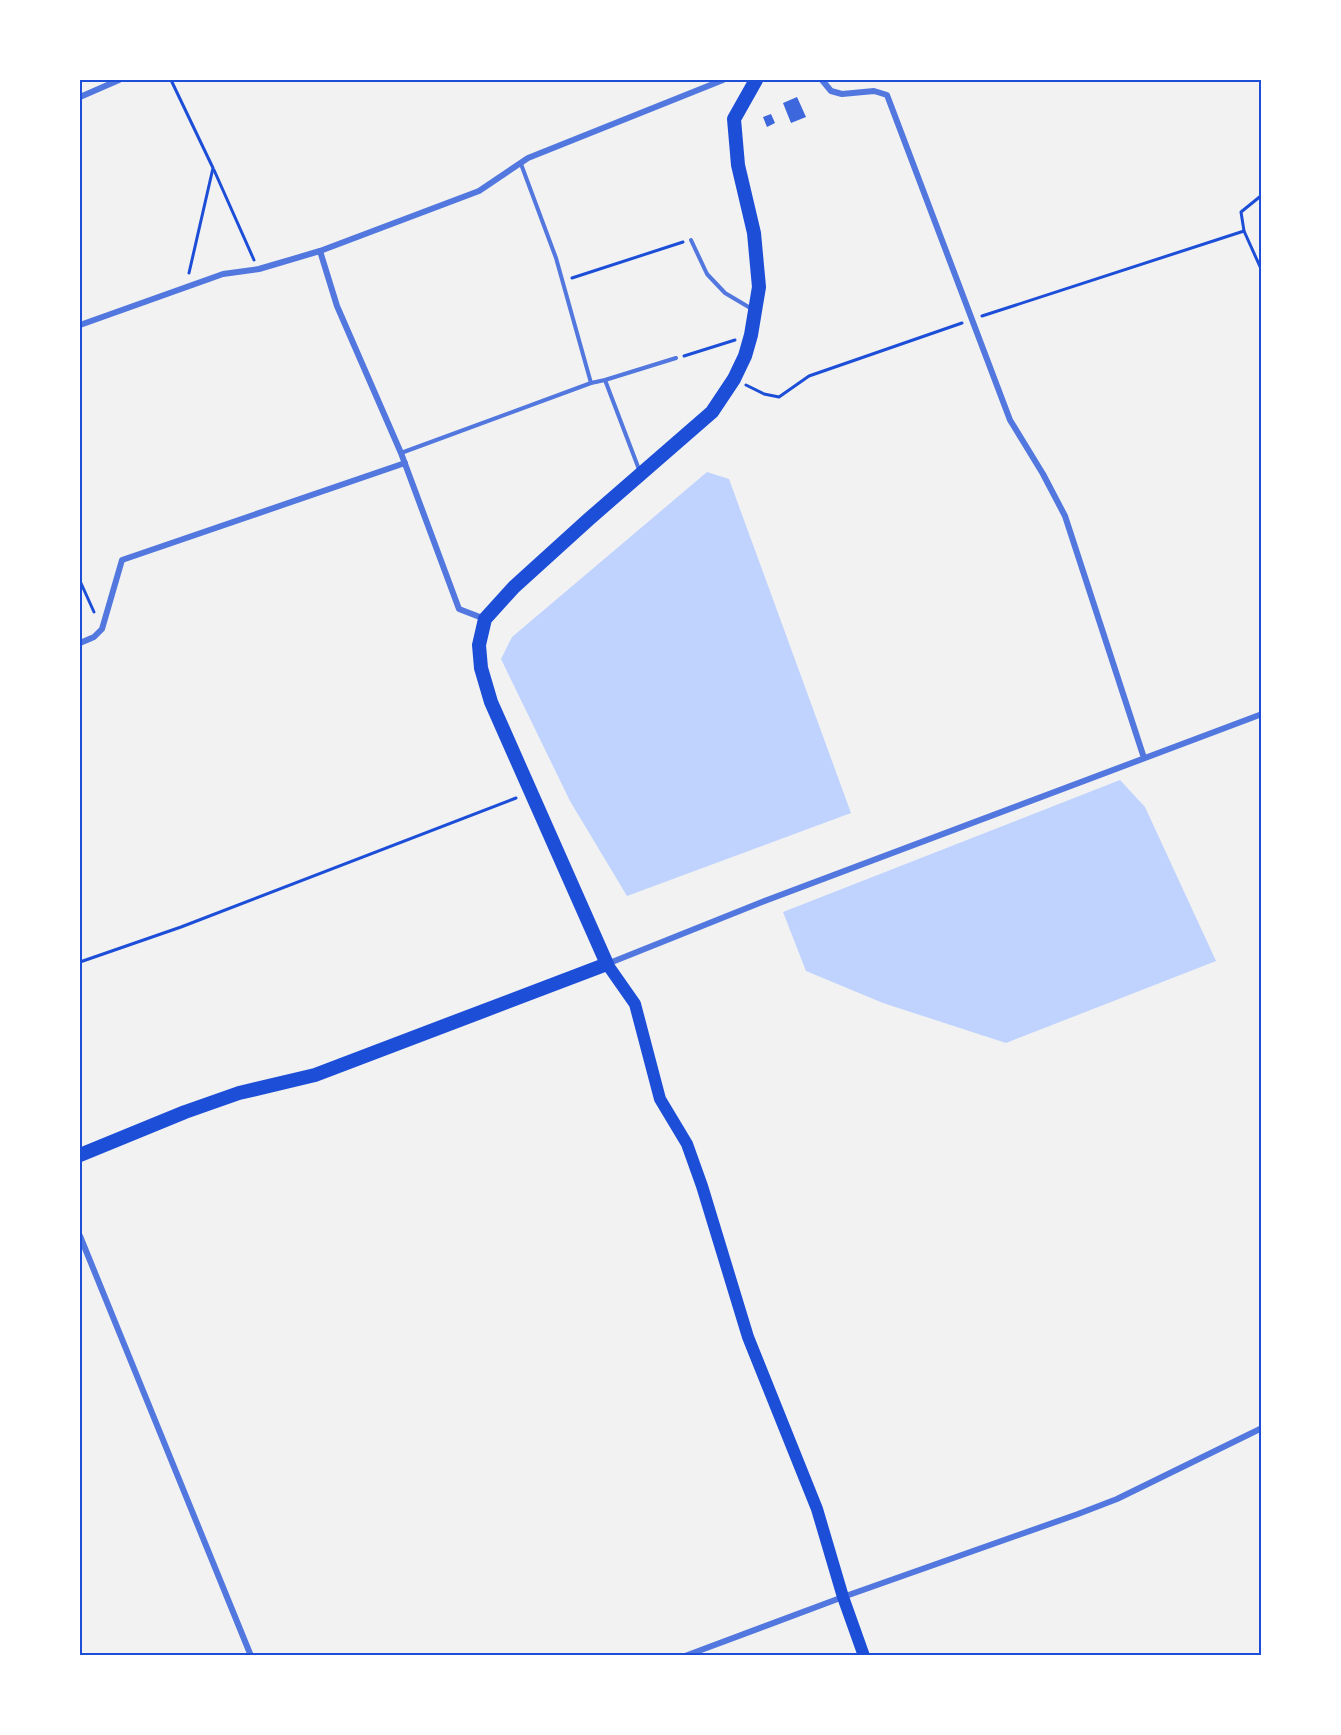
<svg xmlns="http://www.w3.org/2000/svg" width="1341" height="1735" viewBox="0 0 1341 1735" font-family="'IBM Plex Serif',serif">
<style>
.water{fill:#bfd3fe}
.building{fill:#3d67dc}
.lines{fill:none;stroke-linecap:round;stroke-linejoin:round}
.path{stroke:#1d4ed8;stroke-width:3}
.service{stroke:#5277de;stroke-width:4}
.minor{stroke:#5277de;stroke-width:6}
.secondary{stroke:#1d4ed8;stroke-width:12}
.primary{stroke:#1d4ed8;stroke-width:14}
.neatline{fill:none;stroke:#1d4ed8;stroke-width:2}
</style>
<rect width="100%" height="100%" fill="#f2f2f2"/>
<g class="water">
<path d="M707 472 729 479 851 813 627 896 570 801 501 659 512 637Z"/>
<path d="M1120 780 1145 807 1216 961 1006 1043 883 1003 806 971 783 912Z"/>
</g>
<g class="building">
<path d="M797 97 806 117 791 123 783 103Z"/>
<path d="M771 114 775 123 767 127 763 117Z"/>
</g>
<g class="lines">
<g class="path">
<path d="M171 80 213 168 189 273"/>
<path d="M214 170 254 260"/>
<path d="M1262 195 1241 212 1244 231 1262 271"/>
<path d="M572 278 683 242"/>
<path d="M982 316 1244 231"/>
<path d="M684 356 735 340"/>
<path d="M746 385 764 394 779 397 809 376 962 323"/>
<path d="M80 581 94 612"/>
<path d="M80 962 181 927 516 798"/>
</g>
<g class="service">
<path d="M521 164 556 258 591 383"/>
<path d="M691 240 707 274 725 293 752 309"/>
<path d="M605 380 640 472"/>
<path d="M401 453 591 383 605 380 676 358"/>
</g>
<g class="minor">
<path d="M822 80 831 91 842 94 874 91 887 95 1010 420 1043 474 1065 516 1144 758"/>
<path d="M80 97 119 80"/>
<path d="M320 251 337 306 401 453 459 609 485 619"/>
<path d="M80 325 223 274 259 269 320 251 479 191 528 158 723 80"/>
<path d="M80 643 94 637 102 629 122 560 405 463"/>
<path d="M607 964 762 902 1262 714"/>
<path d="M80 1236 251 1656"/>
<path d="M685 1656 843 1597 1078 1514 1117 1499 1262 1428"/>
</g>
<path class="secondary" d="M607 964 635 1004 660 1099 687 1144 702 1186 748 1337 817 1509 843 1597 864 1656"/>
<path class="primary" d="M80 1155 185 1112 239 1093 315 1075 607 964 491 702 481 668 479 645 485 619 514 587 589 519 712 412 734 379 745 356 751 335 759 287 754 233 738 165 734 119 756 80"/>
</g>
<rect width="1341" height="1735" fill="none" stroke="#ffffff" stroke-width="162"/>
<rect x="81" y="81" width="1179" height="1573" class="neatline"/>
</svg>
